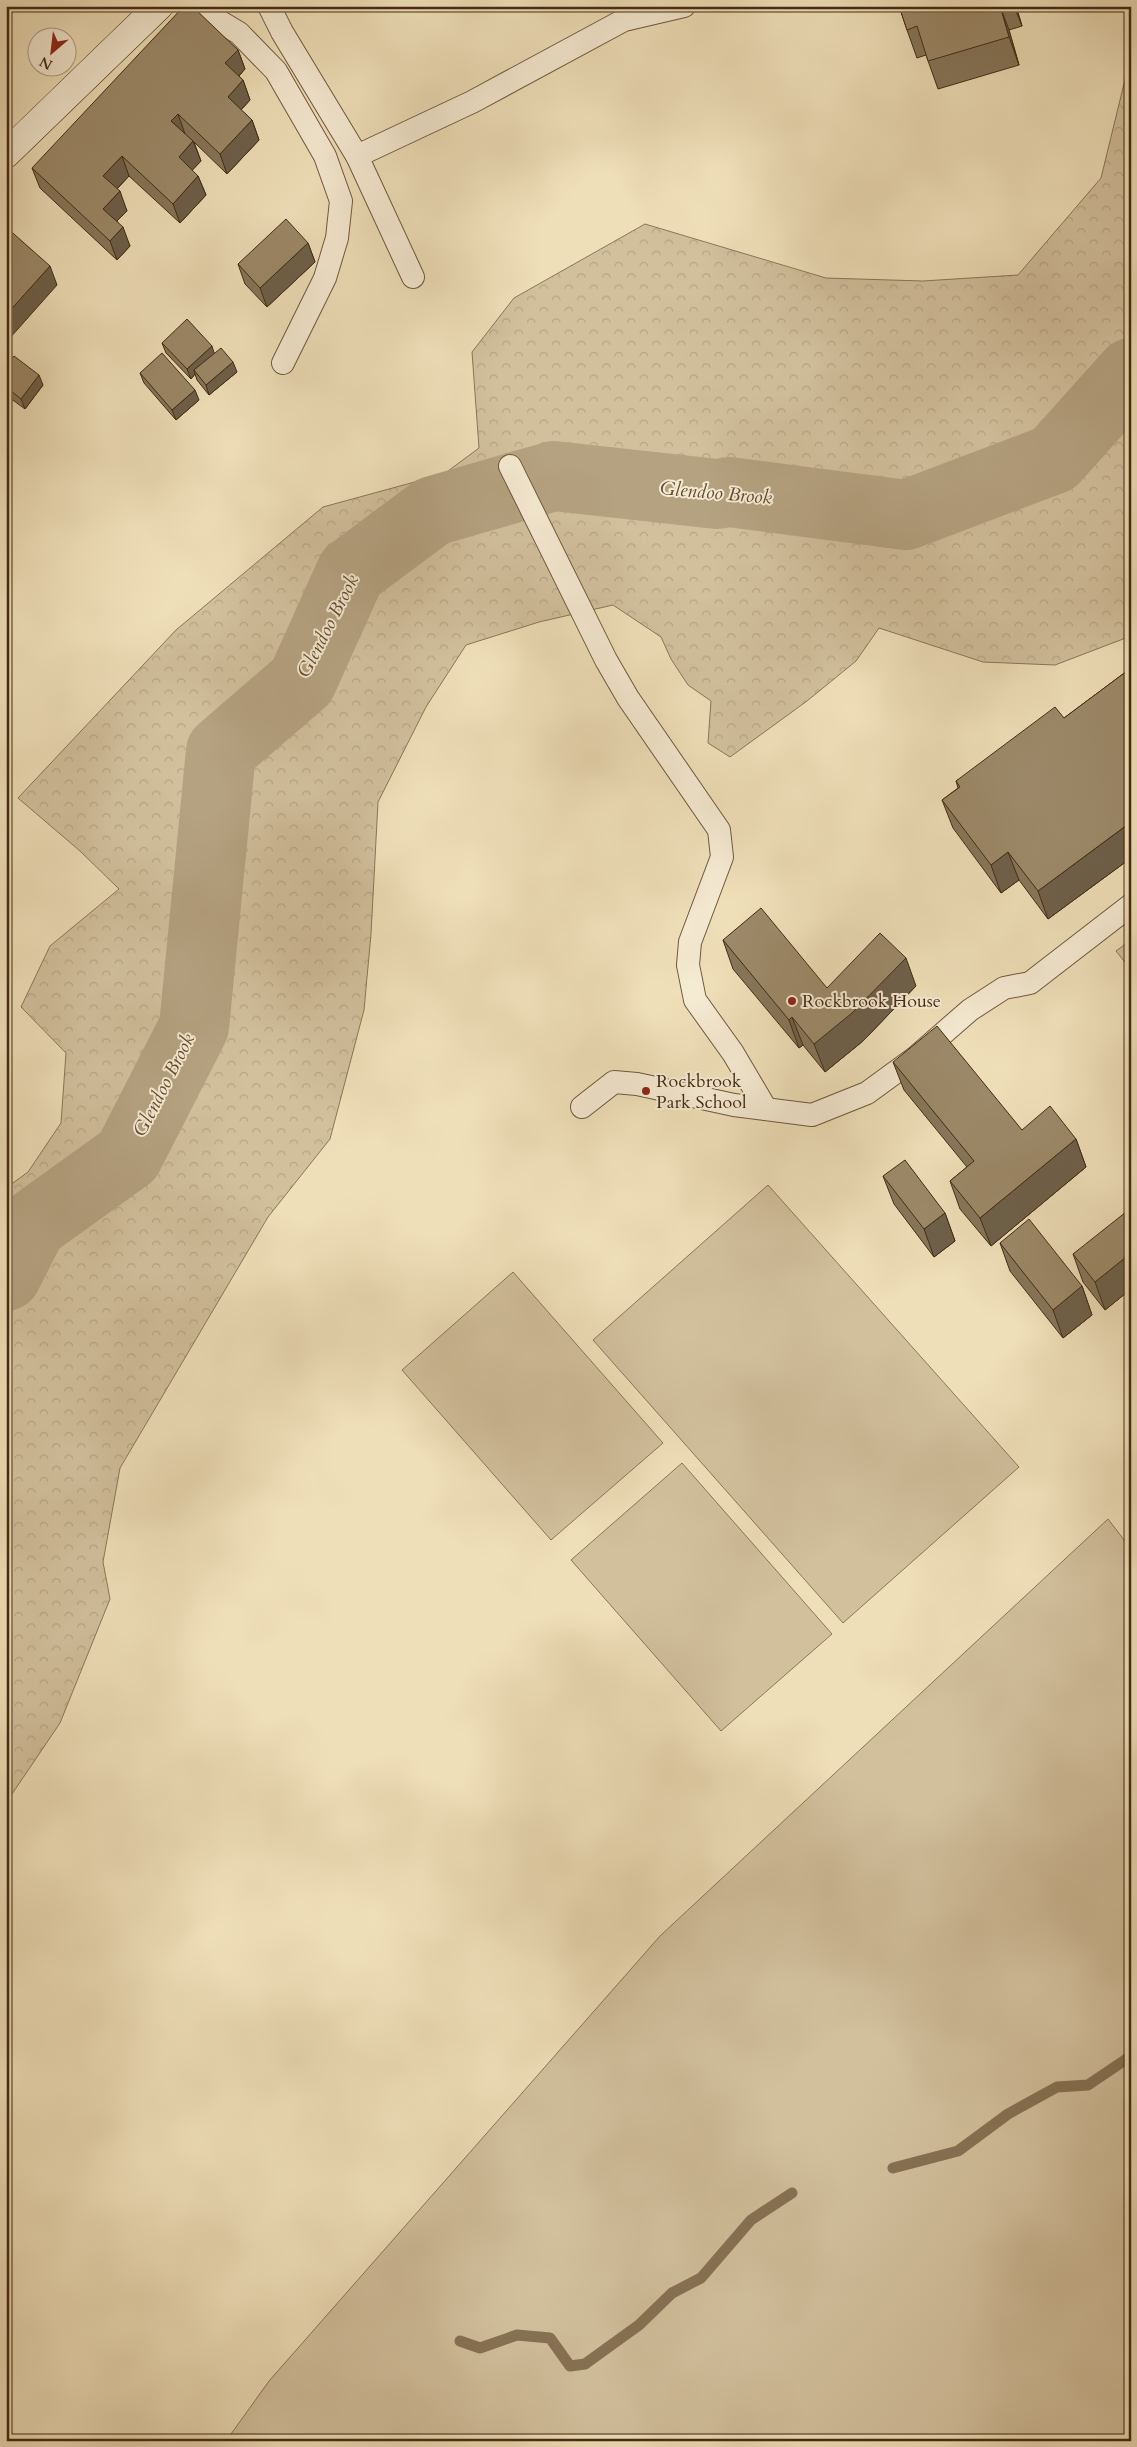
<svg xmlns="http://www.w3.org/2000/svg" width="1137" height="2447" viewBox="0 0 1137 2447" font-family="Cardo,serif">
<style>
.green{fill:#d2c09d;stroke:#8a7658}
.forest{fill:url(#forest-crowns);stroke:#8a7658}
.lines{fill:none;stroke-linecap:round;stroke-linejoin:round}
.stream{stroke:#877255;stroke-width:11}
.river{stroke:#b5a281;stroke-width:70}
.service-casing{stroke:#6e583c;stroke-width:24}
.secondary-casing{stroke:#432b13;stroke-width:29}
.service{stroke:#f5ead2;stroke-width:22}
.secondary{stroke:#f5ead2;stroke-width:28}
.wall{fill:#86765a;stroke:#432b13}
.shaded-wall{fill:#6d604a;stroke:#432b13}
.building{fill:#9c8969;stroke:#432b13}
.poi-dot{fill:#8f2418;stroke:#f5ead2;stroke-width:2}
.labels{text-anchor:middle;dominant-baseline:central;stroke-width:4;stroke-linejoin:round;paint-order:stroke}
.poi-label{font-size:18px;fill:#432b13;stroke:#f5ead2;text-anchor:start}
.water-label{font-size:19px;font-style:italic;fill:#60492e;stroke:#f5ead2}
</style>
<defs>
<pattern id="forest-crowns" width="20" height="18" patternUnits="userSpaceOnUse" patternTransform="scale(1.25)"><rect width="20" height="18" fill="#d2c09d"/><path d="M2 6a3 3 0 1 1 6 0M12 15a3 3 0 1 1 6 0" fill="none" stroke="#b6a586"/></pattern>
</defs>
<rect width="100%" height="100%" fill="#efdfb9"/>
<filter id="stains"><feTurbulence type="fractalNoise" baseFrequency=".004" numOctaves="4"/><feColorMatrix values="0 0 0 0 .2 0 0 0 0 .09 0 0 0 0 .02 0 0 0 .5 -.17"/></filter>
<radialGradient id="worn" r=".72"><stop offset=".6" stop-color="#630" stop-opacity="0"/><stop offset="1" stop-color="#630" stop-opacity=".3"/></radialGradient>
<g class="green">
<path d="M1131 940V970L1116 951Z"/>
<path d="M768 1185 1019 1467 843 1623 593 1340Z"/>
<path d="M513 1272 663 1443 551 1540 402 1370Z"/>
<path d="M682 1463 832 1634 721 1731 571 1560Z"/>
<path d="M1108 1519 1131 1549V2441H226L269 2381 660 1936Z"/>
</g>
<path class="forest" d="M1131 55V636L1055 665 983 662 879 628 856 661 807 701 730 757 708 743 711 701 688 685 671 659 661 637 613 605 539 622 466 645 426 707 378 802 371 934 364 1010 330 1139 268 1217 120 1468 103 1562 110 1599 60 1723 6 1803V1188L28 1172 61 1123 66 1053 21 1007 50 946 119 889 80 851 18 798 176 630 323 507 444 474 479 448 472 352 514 298 645 224 826 278 923 281 1018 275 1101 178Z"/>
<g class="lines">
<g class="stream">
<path d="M893 2168 958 2151 1008 2114 1057 2087 1088 2085 1131 2056"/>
<path d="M460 2341 480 2348 517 2335 550 2338 570 2366 585 2364 639 2325 672 2293 701 2278 751 2220 792 2193"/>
</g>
<path class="river" d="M6 1276 32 1225 128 1156 194 1027 221 751 302 681 351 572 433 511 554 476 717 494 729 492 906 515 1054 459 1131 373"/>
<defs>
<g id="service">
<path d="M194 6 239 33 276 71 325 156 341 201 337 238 325 278 283 363"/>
<path d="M269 6 282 32 357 156 413 277"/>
<path d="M357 156 472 102 624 20 684 6"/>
<path d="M510 466 606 660 628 698 719 830 722 857 690 942 688 965 695 1000 733 1053 766 1109"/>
<path d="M582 1107 614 1082 637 1084 734 1105 812 1115 867 1093 915 1058 970 1010 1004 988 1030 983 1131 905"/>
</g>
<path id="secondary" d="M6 154 159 6"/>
</defs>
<use href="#service" class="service-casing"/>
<use href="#secondary" class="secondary-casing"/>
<use href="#service" class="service"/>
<use href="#secondary" class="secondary"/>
</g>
<g class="wall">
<path d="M899 6H1016L1022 26 1009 30 1019 65 938 89 926 55 917 58 907 30Z"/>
<path d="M238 50 245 69 239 76 243 80 250 100 241 110 252 120 259 140 227 174 194 142 201 161 192 170 198 176 206 195 180 223 129 176 117 189 127 211 117 221 130 246 117 260 40 188 32 168Z"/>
<path d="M308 243 315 262 267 307 245 284 238 264Z"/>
<path d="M162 343 214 353 237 372 209 395 197 380 195 374 191 379 166 353Z"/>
<path d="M6 366 43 385 25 409 6 395Z"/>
<path d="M140 373 199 400 176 420 144 383Z"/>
<path d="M1131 668V858L1048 919 1019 880 1001 893 953 828 942 800 958 788 956 781 1064 718Z"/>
<path d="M723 940 827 988 916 986 863 1041 825 1072 803 1045 799 1048 733 969Z"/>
<path d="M893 1062 1022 1130 1076 1139 1086 1167 991 1246 960 1209 950 1181 967 1167 904 1090Z"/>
<path d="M883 1176 945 1213 955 1241 934 1257 894 1204Z"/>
<path d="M1131 1218V1289L1105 1310 1083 1282 1073 1254Z"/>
<path d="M1000 1243 1082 1286 1092 1315 1063 1338 1010 1271Z"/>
</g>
<g class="shaded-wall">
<path d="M1000 6 1009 30 1019 65 1009 37Z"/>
<path d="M1014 6H1016L1022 26Z"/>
<path d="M238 50 245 69 232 83 225 63Z"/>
<path d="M243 80 250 100 235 116 228 97Z"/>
<path d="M178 114 185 134 171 121Z"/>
<path d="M252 120 259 140 227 174 220 154Z"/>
<path d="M193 141 201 161 186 177 179 157Z"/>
<path d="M122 156 129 176 110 196 103 176Z"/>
<path d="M198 176 206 195 180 223 173 204Z"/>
<path d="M120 191 127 211 110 228 103 209Z"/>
<path d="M123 227 130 246 117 260 110 241Z"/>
<path d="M308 243 315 262 267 307 260 288Z"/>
<path d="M50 266 57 285 9 339 6 331V315Z"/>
<path d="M212 346 215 356 194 370 195 374 191 379 187 369Z"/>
<path d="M233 362 237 372 209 395 206 385Z"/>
<path d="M39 375 43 385 25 409 21 399Z"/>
<path d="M195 390 199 400 176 420 172 410Z"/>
<path d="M1131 822V858L1048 919 1038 891Z"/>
<path d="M1008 852 1019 880 1001 893 991 865Z"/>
<path d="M906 958 916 986 863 1041 825 1072 814 1044Z"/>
<path d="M792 1017 803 1045 799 1048 789 1020Z"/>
<path d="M1076 1139 1086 1167 991 1246 980 1218Z"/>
<path d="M945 1213 955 1241 934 1257 924 1229Z"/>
<path d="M1131 1253V1289L1105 1310 1095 1282Z"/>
<path d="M1082 1286 1092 1315 1063 1338 1053 1310Z"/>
</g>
<g class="building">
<path d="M184 6H192L238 50 225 63 243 80 228 97 252 120 220 154 178 114 171 121 193 141 179 157 198 176 173 204 122 156 103 176 120 191 103 209 123 227 110 241 32 168Z"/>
<path d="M899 6H1000L1009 37 928 61 917 26 907 30Z"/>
<path d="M286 219 308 243 260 288 238 264Z"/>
<path d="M6 227 50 266 6 315Z"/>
<path d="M187 319 212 346 187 369 162 343Z"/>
<path d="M221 348 233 362 206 385 194 370Z"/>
<path d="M162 353 195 390 172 410 140 373Z"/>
<path d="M14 356 39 375 21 399 6 387V366Z"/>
<path d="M1131 668V822L1038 891 1008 852 991 865 942 800 960 787 956 781 1055 707 1064 718Z"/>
<path d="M761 908 827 988 880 933 906 958 852 1013 814 1044 792 1017 789 1020 723 940Z"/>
<path d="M937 1026 1022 1130 1050 1106 1076 1139 980 1218 950 1181 974 1161 893 1062Z"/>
<path d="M905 1160 945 1213 924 1229 883 1176Z"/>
<path d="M1126 1212 1131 1218V1253L1095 1282 1073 1254Z"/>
<path d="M1029 1219 1082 1286 1053 1310 1000 1243Z"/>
</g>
<g class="poi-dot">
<circle cx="792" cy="1001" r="5"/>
<circle cx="646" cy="1091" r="5"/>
</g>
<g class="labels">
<g class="poi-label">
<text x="802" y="1001">Rockbrook House</text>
<text x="656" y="1081">Rockbrook<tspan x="656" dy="21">Park School</tspan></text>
</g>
<g class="water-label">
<text transform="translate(716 493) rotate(5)">Glendoo Brook</text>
<text transform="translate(328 626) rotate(-63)">Glendoo Brook</text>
<text transform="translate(164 1085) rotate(-63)">Glendoo Brook</text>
</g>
</g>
<rect width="1137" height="2447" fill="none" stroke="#efdfb9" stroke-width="25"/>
<rect x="8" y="8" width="1122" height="2432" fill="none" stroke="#432b13" stroke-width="2.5"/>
<rect x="12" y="12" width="1112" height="2422" fill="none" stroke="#432b13"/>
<g transform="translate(52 52) rotate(208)"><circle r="24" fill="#f5ead2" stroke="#ae9e86"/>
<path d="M0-4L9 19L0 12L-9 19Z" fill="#8f2418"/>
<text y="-8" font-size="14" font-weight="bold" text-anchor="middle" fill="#432b13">N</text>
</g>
<rect width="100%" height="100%" filter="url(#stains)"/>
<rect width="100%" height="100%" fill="url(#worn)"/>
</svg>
